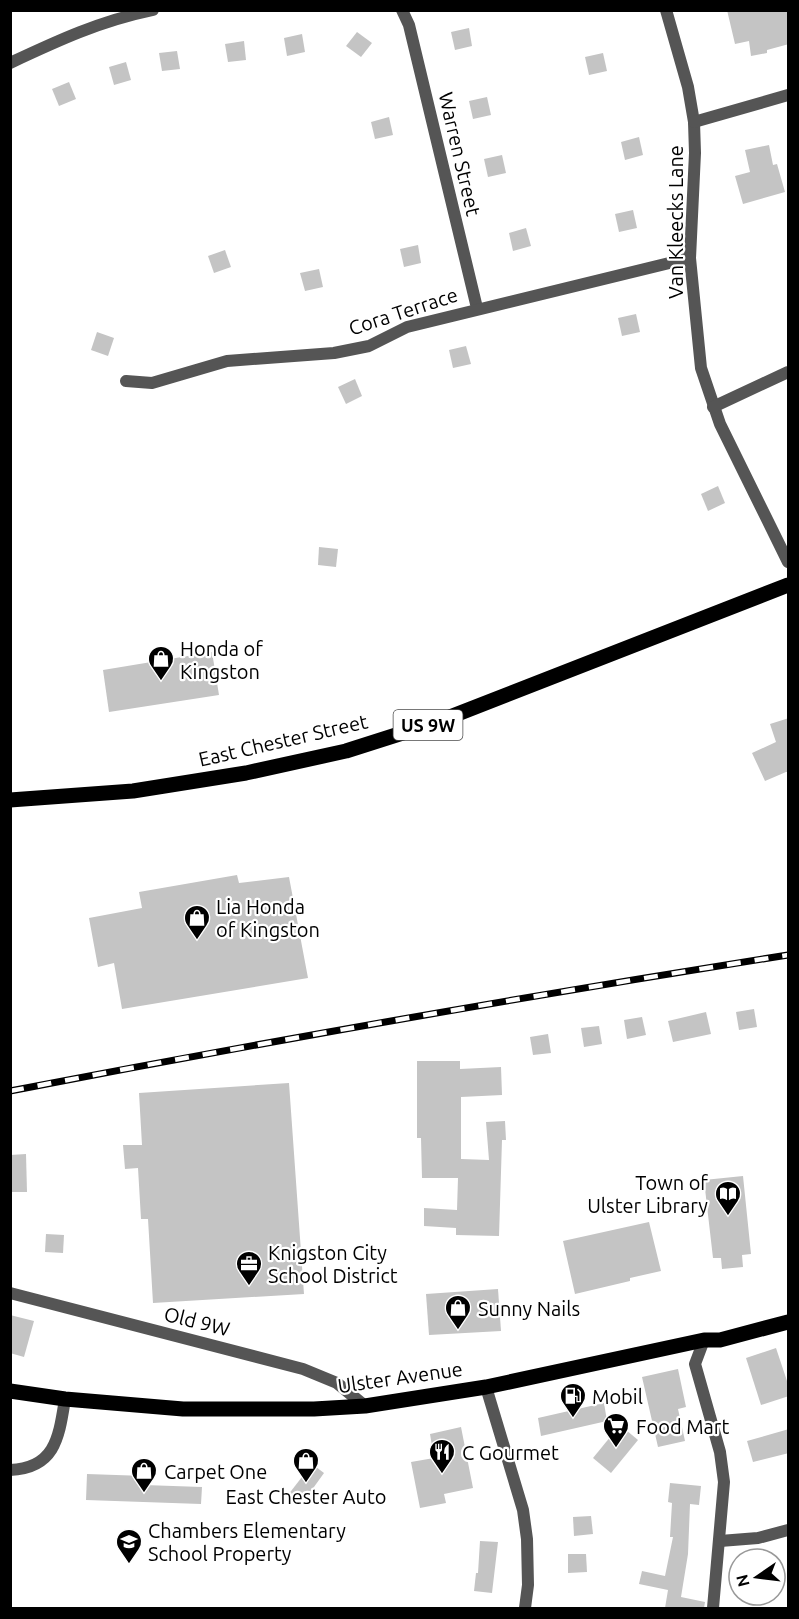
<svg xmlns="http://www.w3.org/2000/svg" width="799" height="1619" viewBox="0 0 799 1619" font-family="Ubuntu,sans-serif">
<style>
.building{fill:#c4c4c4}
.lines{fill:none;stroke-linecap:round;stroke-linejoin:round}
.street{stroke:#555;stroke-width:12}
.primary{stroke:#000;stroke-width:15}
.rail-casing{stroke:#000;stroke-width:7}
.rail{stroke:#fff;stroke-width:4.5;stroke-dasharray:14;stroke-linecap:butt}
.labels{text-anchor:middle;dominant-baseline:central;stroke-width:4.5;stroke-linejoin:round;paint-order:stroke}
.shield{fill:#fff;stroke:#4c4c4c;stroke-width:1.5}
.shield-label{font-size:18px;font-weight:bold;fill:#000}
.street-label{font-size:20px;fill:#000;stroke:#fff}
.poi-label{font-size:20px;fill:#000;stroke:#fff;text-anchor:start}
</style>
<rect width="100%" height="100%" fill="#fff"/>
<g class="building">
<path d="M727 10H789V44L767 50V53L751 56 749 41 735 44Z"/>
<path d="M469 28 472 46 455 50 451 32Z"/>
<path d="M357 32 372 43 361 57 346 46Z"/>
<path d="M302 34 305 52 287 56 284 38Z"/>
<path d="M244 41 246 60 228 62 225 44Z"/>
<path d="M177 51 180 69 162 71 159 53Z"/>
<path d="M603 53 607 71 589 75 585 57Z"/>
<path d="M126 62 131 80 114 85 109 67Z"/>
<path d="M69 82 76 99 59 106 52 89Z"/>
<path d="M487 97 491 115 473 119 469 101Z"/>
<path d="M389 117 393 135 375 139 371 122Z"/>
<path d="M639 137 643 155 625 160 621 142Z"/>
<path d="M769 145 773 165 777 164 785 192 743 204 735 176 750 172 745 150Z"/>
<path d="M502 155 506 173 488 177 484 159Z"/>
<path d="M633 210 637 228 619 232 615 214Z"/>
<path d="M526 228 531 246 513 251 509 233Z"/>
<path d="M418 245 421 263 404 267 400 249Z"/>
<path d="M225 250 231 267 214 273 208 256Z"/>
<path d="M319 269 323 287 305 291 300 273Z"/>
<path d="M636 314 640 332 622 336 618 318Z"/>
<path d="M97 332 114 338 108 356 91 350Z"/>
<path d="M466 346 471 364 453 368 449 350Z"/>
<path d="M355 379 362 396 346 404 338 387Z"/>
<path d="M718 486 725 503 708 511 701 494Z"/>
<path d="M319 547 338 549 336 567 318 565Z"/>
<path d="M212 652 219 695 109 712 103 670Z"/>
<path d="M789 718V772H786L765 781 752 753 776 742 770 724Z"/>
<path d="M237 875 239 883 289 877 308 978 122 1009 114 963 98 967 89 918 142 908 139 892Z"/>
<path d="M754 1009 757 1027 739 1030 736 1012Z"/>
<path d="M706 1012 711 1034 673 1042 668 1021Z"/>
<path d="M642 1017 646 1035 627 1039 624 1020Z"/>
<path d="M599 1026 602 1044 584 1047 581 1028Z"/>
<path d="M548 1034 551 1053 533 1055 530 1037Z"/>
<path d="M417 1061H460V1069L501 1067 502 1095 461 1097V1159L489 1160 486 1122 505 1121 506 1140H502L499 1236 456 1235V1228L424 1226V1208L457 1210 458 1178H422L421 1138H417Z"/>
<path d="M289 1083 304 1294 153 1303 148 1219H141L138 1168 125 1169 123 1145H142L139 1093Z"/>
<path d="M26 1154 27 1192H10V1155Z"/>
<path d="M743 1176 751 1254 742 1255 743 1267 722 1269 721 1258H713L704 1180Z"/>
<path d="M649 1222 661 1271 630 1278V1281L575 1294 563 1241Z"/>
<path d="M46 1234 64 1235 63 1253 45 1252Z"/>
<path d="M498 1289 501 1331 429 1335 426 1294Z"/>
<path d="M10 1315 34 1321 24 1357 10 1353Z"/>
<path d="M776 1348 789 1387V1396L761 1405 746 1358Z"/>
<path d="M678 1369 686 1407 678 1409 685 1441 658 1447 642 1377Z"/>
<path d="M604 1403 607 1421 541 1436 538 1418Z"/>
<path d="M620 1425 638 1440 611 1473 593 1458Z"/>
<path d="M461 1427 473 1488 444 1494 446 1503 420 1508 411 1462 434 1458 430 1434Z"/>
<path d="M789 1429V1453L753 1462 747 1441Z"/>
<path d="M312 1464 324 1473 301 1505 288 1495Z"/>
<path d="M87 1474 145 1476 144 1485 202 1487 201 1504 86 1500Z"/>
<path d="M670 1483 701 1486 699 1505 690 1504 688 1554 681 1597 705 1602 704 1608H665L668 1590 639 1584 642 1571 665 1576 673 1537H670L672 1503 668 1502Z"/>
<path d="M591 1516 593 1534 574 1536 573 1517Z"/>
<path d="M480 1541 498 1542 492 1593 474 1591 476 1573H478Z"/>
<path d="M568 1554H586L587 1572 568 1573Z"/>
</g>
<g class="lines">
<g class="street">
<path d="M402 10 409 25 477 308"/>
<path d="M666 10 688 87 694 122 695 153 690 258 701 368 720 424 788 562"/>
<path d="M10 63C59 40 100 21 153 10"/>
<path d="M694 122 788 95"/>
<path d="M126 381 152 383 227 361 334 353 369 346 407 327 690 258"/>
<path d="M713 407 788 372"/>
<path d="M10 1293 303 1369 337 1383 365 1406"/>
<path d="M704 1340 695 1364 720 1452 724 1482 713 1608"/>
<path d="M486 1387 523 1510 527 1539 528 1585 525 1608"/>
<path d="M10 1470C56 1468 59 1436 65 1399"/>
<path d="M720 1541 758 1538 788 1530"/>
</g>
<g class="primary">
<path d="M10 800 133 791 246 773 346 751 437 722 788 585"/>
<path d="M10 1391 65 1399 183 1409H314L365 1406 486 1387 704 1340H720L788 1322"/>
</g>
<defs>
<path id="rail" d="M10 1091C269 1041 528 996 788 955"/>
</defs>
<use href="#rail" class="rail-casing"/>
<use href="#rail" class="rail"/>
</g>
<defs>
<symbol id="shop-pin" viewBox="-11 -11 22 30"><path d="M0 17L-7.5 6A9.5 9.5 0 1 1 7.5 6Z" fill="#000" stroke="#fff"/><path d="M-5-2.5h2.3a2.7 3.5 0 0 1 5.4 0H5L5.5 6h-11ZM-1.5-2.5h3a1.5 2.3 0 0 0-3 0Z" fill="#fff"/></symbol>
<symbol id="library-pin" viewBox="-11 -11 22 30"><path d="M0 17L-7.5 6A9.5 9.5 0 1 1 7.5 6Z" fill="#000" stroke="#fff"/><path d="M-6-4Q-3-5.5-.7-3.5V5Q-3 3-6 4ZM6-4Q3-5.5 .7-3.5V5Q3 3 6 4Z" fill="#fff"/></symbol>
<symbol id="office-pin" viewBox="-11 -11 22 30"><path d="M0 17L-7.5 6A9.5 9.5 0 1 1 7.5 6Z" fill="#000" stroke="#fff"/><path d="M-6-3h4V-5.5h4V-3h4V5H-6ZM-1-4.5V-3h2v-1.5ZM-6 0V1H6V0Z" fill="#fff"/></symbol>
<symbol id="fuel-pin" viewBox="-11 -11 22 30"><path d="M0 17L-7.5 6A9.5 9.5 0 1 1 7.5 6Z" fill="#000" stroke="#fff"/><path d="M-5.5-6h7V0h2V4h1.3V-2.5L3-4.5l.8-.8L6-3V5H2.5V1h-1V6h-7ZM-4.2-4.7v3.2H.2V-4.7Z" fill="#fff"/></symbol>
<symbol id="supermarket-pin" viewBox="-11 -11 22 30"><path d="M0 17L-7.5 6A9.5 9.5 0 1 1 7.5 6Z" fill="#000" stroke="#fff"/><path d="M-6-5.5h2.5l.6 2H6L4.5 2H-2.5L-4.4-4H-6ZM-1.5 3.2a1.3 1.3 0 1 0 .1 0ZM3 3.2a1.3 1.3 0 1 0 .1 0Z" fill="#fff"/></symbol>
<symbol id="restaurant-pin" viewBox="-11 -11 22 30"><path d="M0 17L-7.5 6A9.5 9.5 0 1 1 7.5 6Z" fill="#000" stroke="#fff"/><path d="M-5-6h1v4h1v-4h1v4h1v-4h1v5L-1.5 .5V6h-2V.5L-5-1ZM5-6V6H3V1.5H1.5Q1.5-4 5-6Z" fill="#fff"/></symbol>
<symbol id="school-pin" viewBox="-11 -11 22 30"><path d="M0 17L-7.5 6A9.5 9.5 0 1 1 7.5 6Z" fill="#000" stroke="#fff"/><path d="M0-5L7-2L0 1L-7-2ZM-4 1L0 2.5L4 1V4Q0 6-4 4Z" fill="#fff"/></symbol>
</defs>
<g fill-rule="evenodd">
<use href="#shop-pin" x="146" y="644" width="30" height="40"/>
<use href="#shop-pin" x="182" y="903" width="30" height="40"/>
<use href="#library-pin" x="713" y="1179" width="30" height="40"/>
<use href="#office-pin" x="234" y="1249" width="30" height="40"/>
<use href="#shop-pin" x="443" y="1293" width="30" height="40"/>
<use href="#fuel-pin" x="558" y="1381" width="30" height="40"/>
<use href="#supermarket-pin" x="601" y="1411" width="30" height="40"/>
<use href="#restaurant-pin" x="427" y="1437" width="30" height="40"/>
<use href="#shop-pin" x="291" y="1446" width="30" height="40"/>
<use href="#shop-pin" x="129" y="1456" width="30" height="40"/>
<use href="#school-pin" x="114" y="1527" width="30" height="40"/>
</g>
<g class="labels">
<rect class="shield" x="393.5" y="710" width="69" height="30" rx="4.5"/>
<g class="shield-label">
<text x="428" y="725">US 9W</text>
</g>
<g class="street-label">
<text transform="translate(460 154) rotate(77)">Warren Street</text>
<text transform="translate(675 222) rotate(-90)">Van Kleecks Lane</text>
<text transform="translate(403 311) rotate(-18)">Cora Terrace</text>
<text transform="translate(283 740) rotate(-13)">East Chester Street</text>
<text transform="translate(197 1321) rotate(14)">Old 9W</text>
<text transform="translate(400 1377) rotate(-8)">Ulster Avenue</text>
</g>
<g class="poi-label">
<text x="180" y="648">Honda of<tspan x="180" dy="23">Kingston</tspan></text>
<text x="216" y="906">Lia Honda<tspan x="216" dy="23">of Kingston</tspan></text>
<text x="708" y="1182" text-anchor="end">Town of<tspan x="708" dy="23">Ulster Library</tspan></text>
<text x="268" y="1252">Knigston City<tspan x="268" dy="23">School District</tspan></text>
<text x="478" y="1308">Sunny Nails</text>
<text x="592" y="1396">Mobil</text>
<text x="636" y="1426">Food Mart</text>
<text x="462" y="1452">C Gourmet</text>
<text x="164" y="1471">Carpet One</text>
<text x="306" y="1496" text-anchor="middle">East Chester Auto</text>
<text x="148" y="1530">Chambers Elementary<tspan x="148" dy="23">School Property</tspan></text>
</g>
</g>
<rect width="799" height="1619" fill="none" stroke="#000000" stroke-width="24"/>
<g transform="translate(757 1577) rotate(256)"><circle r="28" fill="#ffffff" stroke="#999999" stroke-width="1.5"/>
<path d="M0-4.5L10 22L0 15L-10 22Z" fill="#000000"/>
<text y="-9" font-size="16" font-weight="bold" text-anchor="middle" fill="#000000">N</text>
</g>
</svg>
